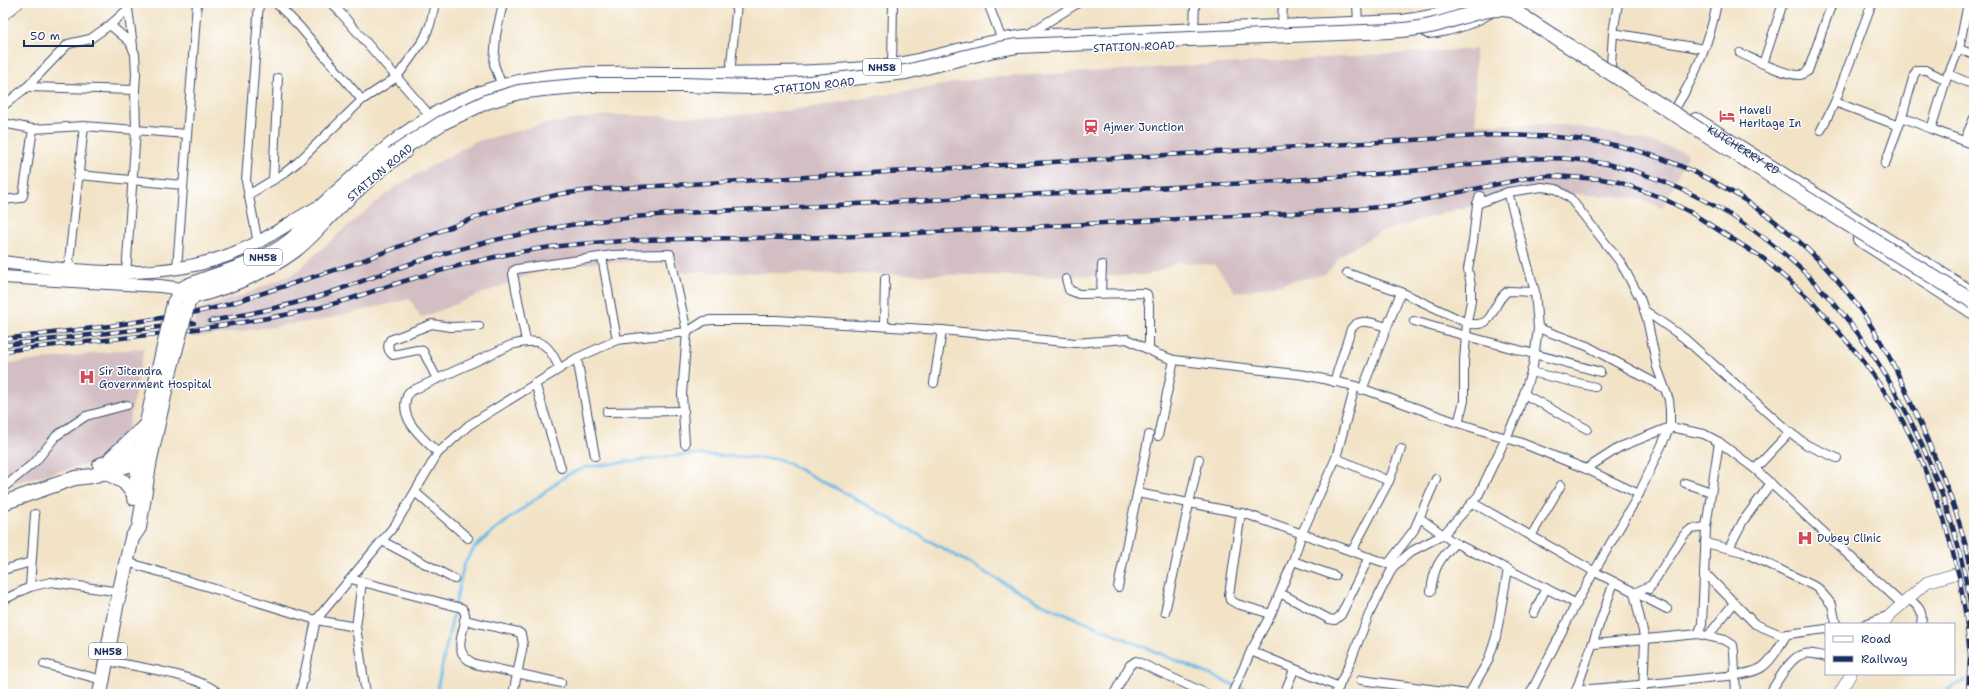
<svg xmlns="http://www.w3.org/2000/svg" width="1977" height="697" viewBox="0 0 1977 697" font-family="'Shantell Sans',sans-serif">
<style>
.industrial{fill:#d2bec3}
.lines{fill:none;stroke-linecap:round;stroke-linejoin:round}
.stream{stroke:#6cbae6;stroke-width:3}
.secondary-tunnel{stroke:#c7bfb1;stroke-width:11;stroke-dasharray:11 5.5;stroke-linecap:butt}
.street-casing{stroke:#3b4a6e;stroke-width:10}
.secondary-casing{stroke:#3b4a6e;stroke-width:12}
.primary-casing{stroke:#3b4a6e;stroke-width:14}
.highway-casing{stroke:#3b4a6e;stroke-width:16}
.street{stroke:#fff;stroke-width:8}
.secondary{stroke:#fff;stroke-width:11}
.primary{stroke:#fff;stroke-width:12}
.highway{stroke:#fff;stroke-width:14}
.rail-casing{stroke:#1b2f5e;stroke-width:4.5}
.rail{stroke:#fff;stroke-width:3;stroke-dasharray:9;stroke-linecap:butt}
.highway-bridge-casing{stroke:#3b4a6e;stroke-width:16;stroke-linecap:butt}
.highway-bridge{stroke:#fff;stroke-width:14}
.labels{text-anchor:middle;dominant-baseline:central;stroke-width:3;stroke-linejoin:round;paint-order:stroke}
.shield{fill:#fff;stroke:#5f6d8e;stroke-width:1}
.shield-label{font-size:10px;font-weight:bold;fill:#1b2f5e}
.street-label{font-size:11px;fill:#1b2f5e;stroke:#fff}
.poi-label{font-size:11px;fill:#1b2f5e;stroke:#fff;text-anchor:start}
</style>
<rect width="100%" height="100%" fill="#fff"/>
<filter id="ink" filterUnits="userSpaceOnUse"><feTurbulence type="fractalNoise" baseFrequency=".025" numOctaves="2"/><feDisplacementMap in="SourceGraphic" scale="8" xChannelSelector="R" yChannelSelector="G"/><feConvolveMatrix kernelMatrix="1 2 1 2 8 2 1 2 1" color-interpolation-filters="sRGB"/></filter>
<filter id="wash" filterUnits="userSpaceOnUse"><feTurbulence type="fractalNoise" baseFrequency=".012" numOctaves="4" result="noise"/><feDisplacementMap in="SourceGraphic" scale="16" xChannelSelector="R" yChannelSelector="G"/><feGaussianBlur stdDeviation="0.9" result="paint"/><feColorMatrix in="noise" values="0 0 0 0 0 0 0 0 0 0 0 0 0 0 0 0 0 1.4 0 .05"/><feComposite in="paint" operator="in"/></filter>
<g filter="url(#wash)">
<rect width="100%" height="100%" fill="#f2e3c6"/>
<g class="industrial">
<path d="M1475 49 1476 124H1546L1582 127 1655 143 1688 153 1663 208 1636 198 1544 192 1458 209 1380 232 1343 254 1326 274 1236 293 1215 265 1179 262 1148 275 1048 276 680 272 676 258 551 266 421 318 410 299 321 320 192 338 197 310 235 298 295 273 346 227 395 187 474 142 544 124 609 115 716 117 794 110 984 78Z"/>
<path d="M144 348 127 433 105 460 24 480 3 489V364Z"/>
</g>
<g class="lines">
<g class="stream">
<path d="M436 694 464 564 475 547 491 533 567 475 586 467 689 454 779 459 843 492 1038 602 1234 685 1259 694"/>
<path d="M1939 694 1964 681"/>
</g>
</g>
</g>
<g filter="url(#ink)">
<g class="lines">
<path class="secondary-tunnel" d="M1955 574 1974 567"/>
<defs>
<g id="street">
<path d="M276 3 299 26 362 100"/>
<path d="M332 3 426 111"/>
<path d="M988 3 1002 40"/>
<path d="M1357 3 1358 24"/>
<path d="M128 9 133 46"/>
<path d="M110 25 130 42 135 54 136 74 135 90 136 130 126 274"/>
<path d="M1282 26 1283 3"/>
<path d="M1194 30 1195 3"/>
<path d="M1613 33 1704 49"/>
<path d="M1027 35 1078 3"/>
<path d="M1959 49 1974 55"/>
<path d="M1740 53C1753 59 1786 76 1800 75 1802 75 1806 72 1808 71L1832 3"/>
<path d="M1763 64 1783 3"/>
<path d="M1611 65 1613 33 1618 3"/>
<path d="M892 66 893 3"/>
<path d="M730 74 737 3"/>
<path d="M1948 74 1974 85"/>
<path d="M502 86 494 64 496 35 503 3"/>
<path d="M27 87 135 90"/>
<path d="M1835 102 1899 126"/>
<path d="M3 106 27 87 68 44 90 39 110 25 128 9 131 3"/>
<path d="M1676 107C1696 75 1710 40 1717 3"/>
<path d="M1902 117 1931 129 1946 80 1959 49 1968 3"/>
<path d="M3 123 33 129 84 126 187 134"/>
<path d="M1931 129 1974 145"/>
<path d="M1821 130 1835 102 1872 3"/>
<path d="M1964 141 1974 118"/>
<path d="M1885 164 1902 117 1914 75 1917 70H1926L1946 80"/>
<path d="M79 175 182 185"/>
<path d="M273 180 278 78"/>
<path d="M248 195 283 174 298 162 362 100 397 77 424 39 430 25 435 3"/>
<path d="M3 200 21 198 23 196 33 129"/>
<path d="M1477 204 1508 192 1542 187 1556 189 1570 198 1621 263 1640 298 1647 319 1657 367 1669 400 1670 410V427L1639 494 1579 598 1530 694"/>
<path d="M258 243 246 181 259 3"/>
<path d="M602 257 617 340"/>
<path d="M177 268 197 3"/>
<path d="M68 270 84 126"/>
<path d="M1347 273 1401 292 1467 323C1497 330 1489 304 1508 291L1535 292"/>
<path d="M1066 279 1069 290 1079 294 1144 293 1147 294 1149 306V350"/>
<path d="M1101 294 1102 265"/>
<path d="M1644 310 1684 338 1788 431 1807 445 1837 458"/>
<path d="M1414 321C1476 340 1538 354 1600 372"/>
<path d="M884 326 885 278"/>
<path d="M1538 328 1587 346 1664 388"/>
<path d="M526 341 513 274V271L517 269 613 255 670 254 687 332 682 394 685 444"/>
<path d="M577 358 595 456"/>
<path d="M1531 372 1595 387"/>
<path d="M437 379 423 351 417 350 393 355C388 351 387 346 390 340L432 324 450 327 479 326"/>
<path d="M1334 382 1351 329C1360 316 1374 324 1387 327"/>
<path d="M535 383 561 468"/>
<path d="M934 383 942 330"/>
<path d="M1362 390 1401 292"/>
<path d="M1524 394 1587 429"/>
<path d="M607 412 684 411"/>
<path d="M1458 423 1464 401V361L1467 323 1471 301V286L1468 269 1473 241 1477 204 1480 196"/>
<path d="M1158 436 1174 360"/>
<path d="M438 453C422 437 395 417 409 392L511 345C540 338 546 340 559 367"/>
<path d="M1336 458 1389 481 1352 551"/>
<path d="M1586 469 1620 447 1670 427 1704 434 1719 442 1755 469 1902 604"/>
<path d="M1755 469 1790 432"/>
<path d="M1389 481 1401 449"/>
<path d="M1685 483 1711 492"/>
<path d="M3 488 36 461 56 436 86 416 127 405"/>
<path d="M415 492 468 538"/>
<path d="M1137 493 1246 514 1388 564"/>
<path d="M1473 503 1595 572 1667 609"/>
<path d="M1241 513 1229 595 1230 600 1237 604 1271 614"/>
<path d="M1420 518 1453 542 1577 604"/>
<path d="M1531 536 1561 485"/>
<path d="M382 541 454 579"/>
<path d="M1705 543 1743 552 1818 588 1832 605 1836 624"/>
<path d="M1729 548 1743 521 1771 483"/>
<path d="M1293 561 1335 576"/>
<path d="M127 562 316 620 356 627"/>
<path d="M1392 566 1388 564 1414 530 1436 479"/>
<path d="M3 570 31 562"/>
<path d="M1704 572 1755 624 1781 635 1826 629"/>
<path d="M351 579 462 608C475 623 443 649 475 664L561 683"/>
<path d="M362 582 356 627 366 694"/>
<path d="M30 587 35 514"/>
<path d="M1118 587 1149 435"/>
<path d="M1649 589 1684 535 1691 529 1706 527"/>
<path d="M1431 591C1434 567 1439 560 1455 543"/>
<path d="M1280 593 1329 619 1335 620 1341 615 1369 557"/>
<path d="M1908 598C1918 606 1924 611 1921 624"/>
<path d="M3 600 30 587 51 582 120 592"/>
<path d="M1165 612 1199 459"/>
<path d="M1534 613 1546 588"/>
<path d="M464 620 518 632 521 634 523 645 513 694"/>
<path d="M1865 624 1890 615"/>
<path d="M1698 634 1702 625 1706 527 1719 442"/>
<path d="M1708 636 1734 603"/>
<path d="M1594 644 1698 634 1725 640 1733 645 1734 652 1736 694"/>
<path d="M1251 651 1339 687"/>
<path d="M106 661C130 665 204 676 219 694"/>
<path d="M44 664 102 680"/>
<path d="M1361 680 1467 694"/>
<path d="M1576 690C1620 687 1663 683 1707 678 1723 676 1746 676 1761 668 1772 661 1780 645 1787 634"/>
<path d="M300 694 316 620 395 525 438 453 469 425 577 358 617 340 687 332 704 321 711 320H776L942 330 1075 343 1127 339 1157 354 1174 360 1305 375 1355 386 1458 423 1519 442 1586 469 1639 494"/>
<path d="M1114 694 1130 665 1136 661 1207 694"/>
<path d="M1232 694 1251 651 1271 614 1293 561 1302 533 1336 458 1355 386"/>
<path d="M1284 694 1294 670"/>
<path d="M1335 694 1349 665 1370 612 1393 567 1412 551 1443 535 1478 496 1517 415 1533 366 1538 328 1535 292 1508 192"/>
<path d="M1469 694 1488 661 1496 637 1508 569"/>
<path d="M1575 694 1614 582"/>
<path d="M1643 694 1645 640 1634 593 1652 585"/>
<path d="M1769 694C1777 683 1790 656 1804 654 1811 652 1819 655 1826 657"/>
</g>
<g id="secondary">
<path d="M3 15 18 3"/>
<path d="M1974 567V566"/>
<path d="M1884 624 1890 615 1927 582 1955 574"/>
<path d="M1839 694 1851 674"/>
</g>
<g id="primary">
<path d="M3 262C82 272 164 283 239 251 270 239 294 218 324 204"/>
<path d="M3 277 160 286 182 289 188 293"/>
</g>
<g id="highway">
<path d="M1428 31C1451 29 1469 23 1489 11"/>
<path id="s1" d="M1696 120 1966 290"/>
<path d="M1860 239 1974 312"/>
<path d="M174 303 182 289 187 286C218 273 255 265 283 246 302 233 310 219 324 204 331 197 338 191 345 185 383 149 425 114 475 95 543 69 602 74 673 74 728 74 783 74 837 71 855 70 874 69 892 66 937 59 980 42 1026 37L1401 22C1427 18 1450 15 1474 3"/>
<path d="M188 303 192 297C229 287 263 274 294 251 309 240 320 226 333 213 355 191 379 169 405 151"/>
<path d="M111 458 145 426"/>
<path d="M100 465 148 448"/>
<path d="M105 472 124 482 135 495"/>
<path d="M134 498 141 450 157 377"/>
<path d="M3 503 75 478 92 476 145 460"/>
<path d="M100 694 116 607 132 538 139 528 150 459 168 378"/>
</g>
</defs>
<use href="#street" class="street-casing"/>
<use href="#secondary" class="secondary-casing"/>
<use href="#primary" class="primary-casing"/>
<use href="#highway" class="highway-casing"/>
<use href="#street" class="street"/>
<use href="#secondary" class="secondary"/>
<use href="#primary" class="primary"/>
<use href="#highway" class="highway"/>
<defs>
<g id="rail">
<path d="M210 321C250 314 290 306 329 293 361 282 393 269 425 259 471 245 517 234 564 226 648 212 734 211 819 206 962 198 1105 191 1248 183 1305 179 1363 176 1421 170 1501 162 1564 146 1643 174 1776 220 1864 316 1921 443 1947 501 1964 555 1972 618"/>
<path d="M3 339 110 326 192 313 223 306 353 264 493 211 560 194 591 190 1495 135C1535 136 1575 136 1614 145 1699 163 1780 214 1837 280 1858 304 1878 335 1893 364 1903 383 1911 404 1920 423 1943 475 1965 528 1974 584"/>
<path d="M3 345 194 323"/>
<path d="M3 351C107 339 212 331 314 309 343 302 370 292 398 283 448 268 498 254 551 247 654 235 757 240 860 236L1349 210 1398 205 1532 177 1552 176 1601 179 1619 182 1662 198 1690 212 1764 259 1814 303 1861 358 1896 408 1916 447 1944 519 1960 580 1966 618 1970 655 1968 694"/>
</g>
</defs>
<use href="#rail" class="rail-casing"/>
<use href="#rail" class="rail"/>
<defs>
<g id="highway-bridge">
<path d="M392 155 442 123 486 102 519 92 543 89 588 85H684L751 87 800 84 906 72 994 50 1017 46 1390 31C1403 30 1417 29 1430 26 1454 21 1491 3 1514 11L1804 197 1974 302"/>
<path d="M157 377 174 303"/>
<path d="M168 378 188 303"/>
</g>
</defs>
<use href="#highway-bridge" class="highway-bridge-casing"/>
<use href="#highway-bridge" class="highway-bridge"/>
</g>
</g>
<defs>
<symbol id="hotel-bare" viewBox="-9 -9 18 18"><path d="M-6-4.5h1.5V1H6V5H4.5V3h-9V5H-6ZM-4 0a1.8 1.8 0 1 1 3.6 0ZM.5 0V-2.5h3Q6-2.5 6 0Z" fill="#d1495b" stroke="#fff" stroke-width="2.5" paint-order="stroke"/></symbol>
<symbol id="station-bare" viewBox="-9 -9 18 18"><path d="M-3-6H3Q5-6 5-4V2Q5 4 3 4L4.5 6H3L1.5 4h-3L-3 6H-4.5L-3 4Q-5 4-5 2V-4Q-5-6-3-6ZM-3.5-4v3h7v-3ZM-3.5 1v1.5H-2V1ZM2 1v1.5H3.5V1Z" fill="#d1495b" stroke="#fff" stroke-width="2.5" paint-order="stroke"/></symbol>
<symbol id="hospital-bare" viewBox="-9 -9 18 18"><path d="M-5-5h3v3.5h4V-5h3V5h-3V1.5h-4V5h-3Z" fill="#d1495b" stroke="#fff" stroke-width="2.5" paint-order="stroke"/></symbol>
</defs>
<g fill-rule="evenodd">
<use href="#hotel-bare" x="1716" y="105" width="22" height="22"/>
<use href="#station-bare" x="1080" y="116" width="22" height="22"/>
<use href="#hospital-bare" x="76" y="366" width="22" height="22"/>
<use href="#hospital-bare" x="1794" y="527" width="22" height="22"/>
</g>
<g class="labels">
<g class="shield">
<rect x="863" y="59" width="38" height="16" rx="3"/>
<rect x="244" y="249" width="38" height="16" rx="3"/>
<rect x="89" y="643" width="38" height="16" rx="3"/>
</g>
<g class="shield-label">
<text x="882" y="67">NH58</text>
<text x="263" y="257">NH58</text>
<text x="108" y="651">NH58</text>
</g>
<g class="street-label">
<text transform="translate(1134 47) rotate(-2)">STATION ROAD</text>
<text transform="translate(814 86) rotate(-6)">STATION ROAD</text>
<text stroke="none"><textPath href="#s1" startOffset="56">KUTCHERRY RD</textPath></text>
<text transform="translate(380 173) rotate(-40)">STATION ROAD</text>
</g>
<g class="poi-label">
<text x="1739" y="110">Haveli<tspan x="1739" dy="13">Heritage In</tspan></text>
<text x="1103" y="127">Ajmer Junction</text>
<text x="99" y="371">Sir Jitendra<tspan x="99" dy="13">Government Hospital</tspan></text>
<text x="1817" y="538">Dubey Clinic</text>
</g>
</g>
<rect width="1977" height="697" fill="none" stroke="#fff" stroke-width="16"/>
<rect x="1825" y="623" width="130" height="52" fill="#ffffff" stroke="#a4acbf"/>
<rect x="1833" y="636" width="20" height="6" fill="#ffffff" stroke="#a4acbf"/>
<text x="1861" y="643" font-size="12" fill="#1b2f5e">Road</text>
<rect x="1833" y="656" width="20" height="6" fill="#1b2f5e" stroke="#a4acbf"/>
<text x="1861" y="663" font-size="12" fill="#1b2f5e">Railway</text>
<path d="M24 40v6h69v-6" fill="none" stroke="#1b2f5e" stroke-width="2"/>
<text x="30" y="40" font-size="12" fill="#1b2f5e" stroke="#ffffff" stroke-width="3" paint-order="stroke">50 m</text>
</svg>
